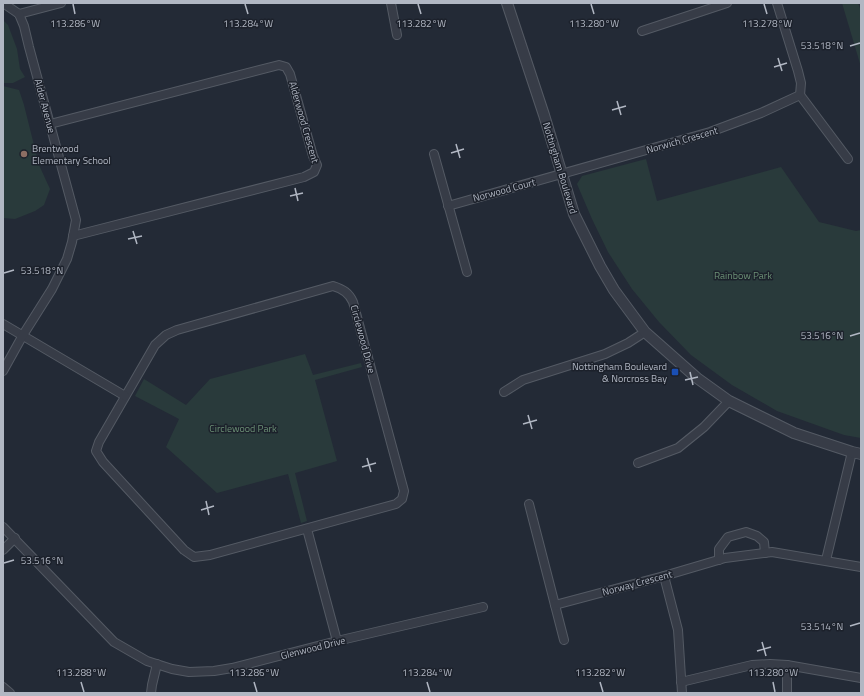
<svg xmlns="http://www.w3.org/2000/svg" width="864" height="696" viewBox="0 0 864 696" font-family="'Titillium Web',sans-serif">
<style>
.green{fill:#293a3b}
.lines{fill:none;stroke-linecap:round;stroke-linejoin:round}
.minor-casing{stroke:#545a64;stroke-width:10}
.tertiary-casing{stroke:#545a64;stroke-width:12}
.minor{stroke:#373c47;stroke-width:8}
.tertiary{stroke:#373c47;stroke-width:10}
.ticks{fill:none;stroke:#b1b7c3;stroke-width:1.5}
.education-dot{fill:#8d6e63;stroke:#1c212b;stroke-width:1.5}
.transit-dot{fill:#1a4fb4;stroke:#1c212b;stroke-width:1.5}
.labels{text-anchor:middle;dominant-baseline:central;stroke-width:3;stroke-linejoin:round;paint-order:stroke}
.street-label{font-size:10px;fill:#b1b7c3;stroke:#1c212b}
.poi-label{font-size:10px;fill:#b1b7c3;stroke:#1c212b;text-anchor:start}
.park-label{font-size:10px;fill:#6c9176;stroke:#1c212b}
.ticks-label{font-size:10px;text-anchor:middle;fill:#b1b7c3;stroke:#1c212b;stroke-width:3;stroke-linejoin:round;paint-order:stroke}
</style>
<rect width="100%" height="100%" fill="#232a36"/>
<g class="green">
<path d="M842 3H858L861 11V67Z"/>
<path d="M3 20 8 25 17 49 20 69 25 77 13 83H3Z"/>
<path d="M3 86 19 90 24 105 39 165 50 189 44 205 35 211 15 219 3 218Z"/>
<path d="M646 159 657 201 781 167 819 222 856 231 861 230V438L844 435 777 411 732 385 691 355 659 322 632 289 608 252 592 219 577 184 582 176Z"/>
<path d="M305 354 313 375 361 363 362 367 315 380 337 461 295 473 307 521 301 523 288 474 217 493 166 447 179 419 135 396 144 379 186 405 210 379Z"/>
</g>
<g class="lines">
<defs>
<g id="minor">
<path d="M3 3 19 14"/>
<path d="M391 3 397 35"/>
<path d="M19 14 61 3"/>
<path d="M642 31 727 3"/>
<path d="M800 95 848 159"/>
<path d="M50 124 279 65 286 67 290 74 313 156 317 165 314 172 304 177 73 236"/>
<path d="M434 154 467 272"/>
<path d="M448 206 710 132 761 113 800 95 801 83 798 71 777 3"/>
<path d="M333 286C343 289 349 293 353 302L404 491 402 499 396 504 210 555 194 557 184 550 103 462 96 451 99 442 155 345 166 335 177 330Z"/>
<path d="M3 324 125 396"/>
<path d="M3 371 23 335 52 289 67 259 72 242 76 220 29 47 24 26 19 14"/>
<path d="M504 392 523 380 605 354 628 343 645 332"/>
<path d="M638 463 678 448 704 427 729 401"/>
<path d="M529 504 564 640"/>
<path d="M3 527 114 642 147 661 172 669 189 672 214 671 232 668 337 641 483 607"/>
<path d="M307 529 337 641"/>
<path d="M3 550 15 538"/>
<path d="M719 560V549L728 537 746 532 757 536 764 542 765 553"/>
<path d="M826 560 852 452"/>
<path d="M664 576 678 630 682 693"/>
<path d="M555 605 664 576 725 558 772 552 861 567"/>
<path d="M787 665V693"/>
<path d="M681 682 752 665 770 664 787 665 861 678"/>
<path d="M3 687 10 693"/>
<path d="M151 693 152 685 157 664"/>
</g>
<path id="tertiary" d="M507 3 544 115 574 214 600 266 614 290 645 332 697 378 729 401 794 433 852 452 861 454"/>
</defs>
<use href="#minor" class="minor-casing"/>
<use href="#tertiary" class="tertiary-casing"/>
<use href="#minor" class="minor"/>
<use href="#tertiary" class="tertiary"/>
</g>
<path class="ticks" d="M73 4 75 14M245 4 248 14M418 4 421 14M591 4 594 14M764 4 767 14M850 46 860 43M778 58 782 71M774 67 787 63M617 101 621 115M612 110 626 106M456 144 460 158M451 153 464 149M295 188 298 201M290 196 303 193M133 231 137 244M128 239 142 236M4 273 14 270M850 336 860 333M690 372 693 385M685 380 698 377M528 415 532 429M523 424 537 420M367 458 371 472M362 467 376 463M206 501 209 515M201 510 214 506M4 563 14 560M850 626 860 623M762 642 766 656M757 651 771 647M81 682 84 692M254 682 257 692M427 682 430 692M600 682 603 692M773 682 775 692"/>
<circle class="education-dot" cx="24" cy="154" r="4"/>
<rect class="transit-dot" x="671" y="368" width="8" height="8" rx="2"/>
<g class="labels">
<g class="street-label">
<text transform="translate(45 106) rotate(75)">Alder Avenue</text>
<text transform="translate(304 122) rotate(74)">Alderwood Crescent</text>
<text transform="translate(682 140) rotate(-16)">Norwich Crescent</text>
<text transform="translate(560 168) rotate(73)">Nottingham Boulevard</text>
<text transform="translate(504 190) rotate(-15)">Norwood Court</text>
<text transform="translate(363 339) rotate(75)">Circlewood Drive</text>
<text transform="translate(637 583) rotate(-15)">Norway Crescent</text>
<text transform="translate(313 648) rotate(-14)">Glenwood Drive</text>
</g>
<g class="poi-label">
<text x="32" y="148">Brentwood<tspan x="32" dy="12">Elementary School</tspan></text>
<text x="667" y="366" text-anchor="end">Nottingham Boulevard<tspan x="667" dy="12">&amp; Norcross Bay</tspan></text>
</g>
<g class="park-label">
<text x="743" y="275">Rainbow Park</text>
<text x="243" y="428">Circlewood Park</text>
</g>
</g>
<g class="ticks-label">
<text x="75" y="27">113.286°W</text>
<text x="248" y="27">113.284°W</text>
<text x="421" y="27">113.282°W</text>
<text x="594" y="27">113.280°W</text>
<text x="767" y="27">113.278°W</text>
<text x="822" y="49">53.518°N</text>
<text x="42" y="274">53.518°N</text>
<text x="822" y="339">53.516°N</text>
<text x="42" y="564">53.516°N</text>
<text x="822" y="630">53.514°N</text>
<text x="81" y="676">113.288°W</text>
<text x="254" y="676">113.286°W</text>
<text x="427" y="676">113.284°W</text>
<text x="600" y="676">113.282°W</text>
<text x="773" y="676">113.280°W</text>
</g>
<rect width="864" height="696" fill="none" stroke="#b1b7c3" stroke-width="8"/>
</svg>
